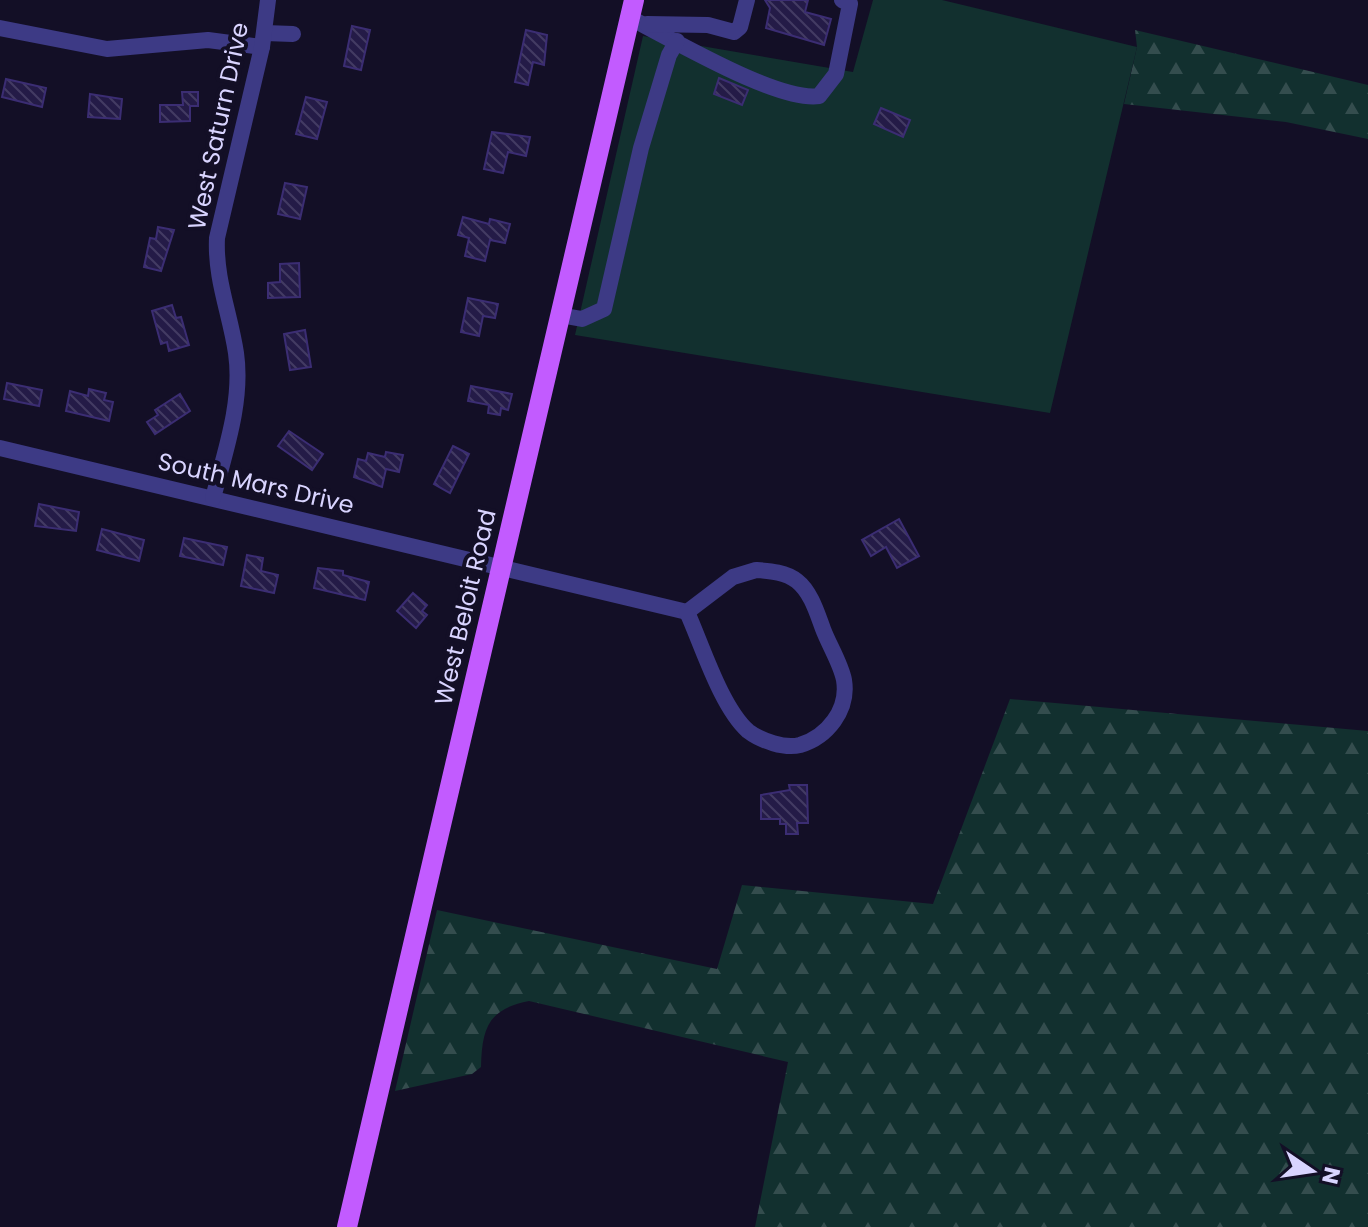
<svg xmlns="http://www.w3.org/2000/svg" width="1368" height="1227" viewBox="0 0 1368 1227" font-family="Poppins,sans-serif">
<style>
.forest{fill:url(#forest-firs)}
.park{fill:#12302f}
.building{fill:url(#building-back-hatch);stroke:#3b2d73;stroke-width:2}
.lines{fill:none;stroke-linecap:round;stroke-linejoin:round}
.minor{stroke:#3d3a85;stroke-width:16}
.major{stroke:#c25bff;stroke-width:20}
.labels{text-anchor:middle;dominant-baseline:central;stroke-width:8;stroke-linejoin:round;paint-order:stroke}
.street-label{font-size:24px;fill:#d9d4ff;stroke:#130f26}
</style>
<defs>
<pattern id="forest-firs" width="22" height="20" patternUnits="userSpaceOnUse" patternTransform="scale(2)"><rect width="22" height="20" fill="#12302f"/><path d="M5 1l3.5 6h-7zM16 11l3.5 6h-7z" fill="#344d4e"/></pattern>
<pattern id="building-back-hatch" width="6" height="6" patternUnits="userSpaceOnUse" patternTransform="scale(2)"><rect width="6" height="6" fill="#241b47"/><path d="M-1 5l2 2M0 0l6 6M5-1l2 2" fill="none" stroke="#433b63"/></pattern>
</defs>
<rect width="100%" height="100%" fill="#130f26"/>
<g class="forest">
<path d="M1135 30 1368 85V139L1286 122 1124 104 1137 47Z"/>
<path d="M1010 699 1368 731V1227H755L788 1062 529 1001C488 1009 482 1028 481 1067L472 1074 395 1091 437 910 717 969 742 885 933 904Z"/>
</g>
<path class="park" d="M873 0H942L1137 47 1050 413 575 335 643 36 853 72Z"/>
<g class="building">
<path d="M765 0H808L805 12 831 19 824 45 766 28 770 8Z"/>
<path d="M352 26 370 30 361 70 344 66Z"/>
<path d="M526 30 547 35 544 65 533 62 528 85 515 82Z"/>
<path d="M719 78 748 90 742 105 714 94Z"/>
<path d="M6 79 46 88 42 107 2 97Z"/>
<path d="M182 92H198V106H190V121L160 122V105H183Z"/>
<path d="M90 94 122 99 120 119 88 117Z"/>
<path d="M306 97 327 102 317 139 296 134Z"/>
<path d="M881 108 910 120 903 137 874 124Z"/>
<path d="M492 132 530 137 526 156 508 152 503 173 484 169Z"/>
<path d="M285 183 307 187 300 219 278 214Z"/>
<path d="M463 217 489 224 490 219 510 224 505 243 490 240 485 261 465 256 469 238 458 235Z"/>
<path d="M158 227 174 230 161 271 144 267 150 238 156 239Z"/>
<path d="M299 263 300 297 268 298V283L280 282V264Z"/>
<path d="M468 298 498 304 495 318 483 316 479 336 461 332Z"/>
<path d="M172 305 176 318 181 317 189 345 169 351 167 342 161 344 152 311Z"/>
<path d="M305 330 311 367 290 370 284 334Z"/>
<path d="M7 383 42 390 39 406 4 399Z"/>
<path d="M471 386 512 394 508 410 501 408 500 415 488 413 489 405 468 401Z"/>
<path d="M89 389 106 393 104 400 113 402 109 421 66 411 70 391 88 396Z"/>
<path d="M180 394 190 411 155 434 147 422 158 415 155 410Z"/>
<path d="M289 431 323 454 312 470 278 446Z"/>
<path d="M453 446 469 454 450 493 434 484Z"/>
<path d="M386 452 403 455 399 472 386 469 382 487 354 477 358 459 366 461 368 453 385 457Z"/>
<path d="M39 504 79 512 76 531 35 526Z"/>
<path d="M899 519 919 556 897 568 886 547 871 556 862 540Z"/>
<path d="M102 529 144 540 139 561 97 550Z"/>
<path d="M184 538 227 547 223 565 180 556Z"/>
<path d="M247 555 263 558 261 571 278 575 274 593 241 586Z"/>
<path d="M318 568 343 571V575L369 582 365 600 314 588Z"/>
<path d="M413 593 427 605 422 611 427 615 416 628 397 611Z"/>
<path d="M789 785H807L808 823H797L798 834H786V824H780V819H761V795L790 790Z"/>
</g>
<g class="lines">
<g class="minor">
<path d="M630 18C672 39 777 102 819 96L836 74 850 4 842 0"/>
<path d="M647 24 708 25 734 32 740 27 747 0"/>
<path d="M0 28 107 49 208 40 262 47"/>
<path d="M265 33 293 34"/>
<path d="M560 315 582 319 604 309 641 148 669 55 677 41"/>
<path d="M0 448 687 612"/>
<path d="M213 498C225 452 243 401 236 353 230 313 215 279 217 238L262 47 268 0"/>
<path d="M756 570C770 571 786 572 797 581 811 592 817 613 823 629 829 645 841 664 844 680 849 710 827 737 800 745 785 749 761 741 748 731 721 707 702 645 687 612L733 577Z"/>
</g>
<path class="major" d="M347 1227 634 0"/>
</g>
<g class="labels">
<g class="street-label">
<text transform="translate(218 126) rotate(-78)">West Saturn Drive</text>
<text transform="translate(256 483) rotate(13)">South Mars Drive</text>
<text transform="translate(465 607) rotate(-77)">West Beloit Road</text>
</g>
</g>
<g transform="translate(1312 1171) rotate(103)" stroke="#130f26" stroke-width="6" paint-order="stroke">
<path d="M0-6L14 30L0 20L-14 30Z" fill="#d9d4ff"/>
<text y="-12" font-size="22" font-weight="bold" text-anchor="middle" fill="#d9d4ff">N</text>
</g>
</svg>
